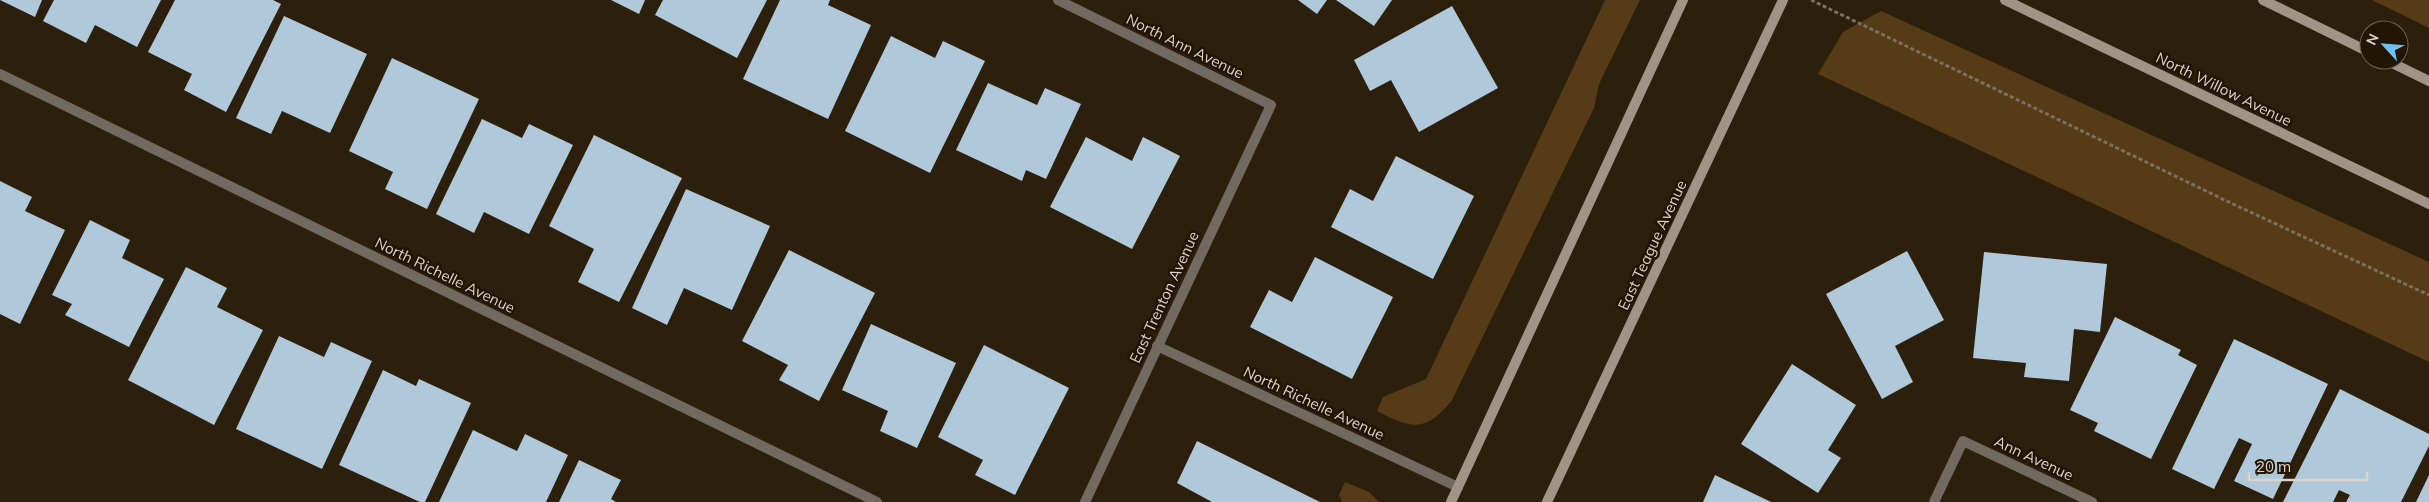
<svg xmlns="http://www.w3.org/2000/svg" width="2429" height="502" viewBox="0 0 2429 502" font-family="Mulish,sans-serif">
<style>
.green{fill:#553b16}
.building{fill:#afc9da}
.lines{fill:none;stroke-linecap:round;stroke-linejoin:round}
.path{stroke:#7b7060;stroke-width:3;stroke-dasharray:4 2.5;stroke-linecap:butt}
.street{stroke:#726a61;stroke-width:10}
.secondary{stroke:#a09486;stroke-width:10}
.labels{text-anchor:middle;dominant-baseline:central;stroke-width:5;stroke-linejoin:round;paint-order:stroke}
.street-label{font-size:15px;fill:#ddd4c9;stroke:#221504}
</style>
<rect width="100%" height="100%" fill="#2c1f0c"/>
<g class="green">
<path d="M1605 0H1640L1599 84 1594 108 1452 400C1426 433 1411 429 1377 411L1383 397 1426 379Z"/>
<path d="M2372 0H2429V28Z"/>
<path d="M1881 11 2429 262V362L1818 74 1843 32Z"/>
<path d="M1345 482 1369 492 1379 502H1342L1339 495Z"/>
</g>
<g class="building">
<path d="M0 0H42L35 17Z"/>
<path d="M54 0H161L137 47 95 25 86 43 43 21Z"/>
<path d="M175 0H273L281 4 226 112 184 90 192 74 148 52Z"/>
<path d="M611 0H645L639 14Z"/>
<path d="M663 0H767L737 58 655 15Z"/>
<path d="M780 0H830L828 5 871 25 828 119 743 79Z"/>
<path d="M1298 0H1327L1317 14Z"/>
<path d="M1336 0H1392L1374 26Z"/>
<path d="M1452 6 1498 88 1419 132 1391 80 1370 91 1354 60Z"/>
<path d="M284 16 367 54 330 133 282 111 271 134 236 118Z"/>
<path d="M891 36 935 58 943 41 985 61 930 173 845 131Z"/>
<path d="M392 58 479 99 427 209 385 189 393 172 349 151Z"/>
<path d="M988 83 1037 105 1045 88 1081 104 1046 179 1026 170 1022 181 956 150Z"/>
<path d="M482 119 522 138 529 124 573 145 529 234 484 212 474 233 436 214Z"/>
<path d="M594 135 682 178 619 302 578 282 594 249 549 226Z"/>
<path d="M1086 137 1132 161 1143 137 1180 156 1132 249 1050 207Z"/>
<path d="M1396 156 1474 196 1433 279 1331 227 1350 189 1373 201Z"/>
<path d="M0 181 32 197 25 211 65 230 20 324 0 314Z"/>
<path d="M686 189 770 226 732 310 684 288 667 325 632 308Z"/>
<path d="M90 220 130 240 122 258 164 279 129 347 65 315 72 304 52 295Z"/>
<path d="M789 250 875 293 819 401 779 380 788 365 742 341Z"/>
<path d="M1907 251 1944 320 1895 346 1913 382 1882 399 1826 294Z"/>
<path d="M1984 252 2107 264 2100 332 2074 329 2069 381 2024 377 2026 363 1973 358Z"/>
<path d="M1315 257 1393 297 1352 379 1250 327 1269 290 1292 302Z"/>
<path d="M186 267 227 288 217 307 263 330 214 425 128 380Z"/>
<path d="M2115 317 2181 350 2178 355 2197 365 2151 459 2094 431 2098 423 2070 410Z"/>
<path d="M871 324 956 363 917 448 880 431 888 411 842 390Z"/>
<path d="M279 336 324 357 331 342 372 361 322 469 236 429Z"/>
<path d="M2234 339 2328 384 2273 499 2234 481 2252 444 2239 438 2214 489 2172 469Z"/>
<path d="M984 345 1069 388 1015 495 975 475 983 460 938 437Z"/>
<path d="M1792 364 1856 405 1828 450 1841 458 1818 493 1741 444Z"/>
<path d="M383 370 416 386 419 379 471 403 425 502H420L339 465Z"/>
<path d="M2340 389 2429 434V446L2401 502H2346L2350 495 2339 490 2333 502H2283Z"/>
<path d="M473 430 517 451 525 434 568 455 546 502H439Z"/>
<path d="M1197 441 1320 502H1212L1177 483Z"/>
<path d="M579 460 621 480 611 499 616 502H559Z"/>
<path d="M1715 475 1771 502H1703Z"/>
<path d="M2429 475V502H2416Z"/>
</g>
<g class="lines">
<path class="path" d="M1811 0 2235 205 2429 295"/>
<g class="street">
<path d="M1058 0 1271 105 1085 502"/>
<path d="M0 74 877 502"/>
<path d="M1157 346 1458 487"/>
<path d="M1934 502 1963 441 2092 502"/>
</g>
<g class="secondary">
<path d="M2005 0 2429 204"/>
<path d="M2263 0 2369 52"/>
<path d="M2386 60 2429 81"/>
<path d="M1451 502 1683 0"/>
<path d="M1547 502 1783 0"/>
</g>
</g>
<g class="labels">
<g class="street-label">
<text transform="translate(1185 46) rotate(26)">North Ann Avenue</text>
<text transform="translate(2224 89) rotate(26)">North Willow Avenue</text>
<text transform="translate(1652 245) rotate(-65)">East Teague Avenue</text>
<text transform="translate(445 275) rotate(26)">North Richelle Avenue</text>
<text transform="translate(1164 297) rotate(-65)">East Trenton Avenue</text>
<text transform="translate(1314 403) rotate(25)">North Richelle Avenue</text>
<text transform="translate(2034 458) rotate(25)">Ann Avenue</text>
</g>
</g>
<g transform="translate(2384 45) rotate(296)"><circle r="24" fill="#221504" stroke="#6d6153"/>
<path d="M0-4L9 19L0 12L-9 19Z" fill="#6dc2f3"/>
<text y="-8" font-size="14" font-weight="bold" text-anchor="middle" fill="#ddd4c9">N</text>
</g>
<path d="M2249 472v8h118v-8" fill="none" stroke="#ddd4c9" stroke-width="2.5"/>
<text x="2256" y="472" font-size="15" fill="#ddd4c9" stroke="#221504" stroke-width="4" paint-order="stroke">20 m</text>
</svg>
